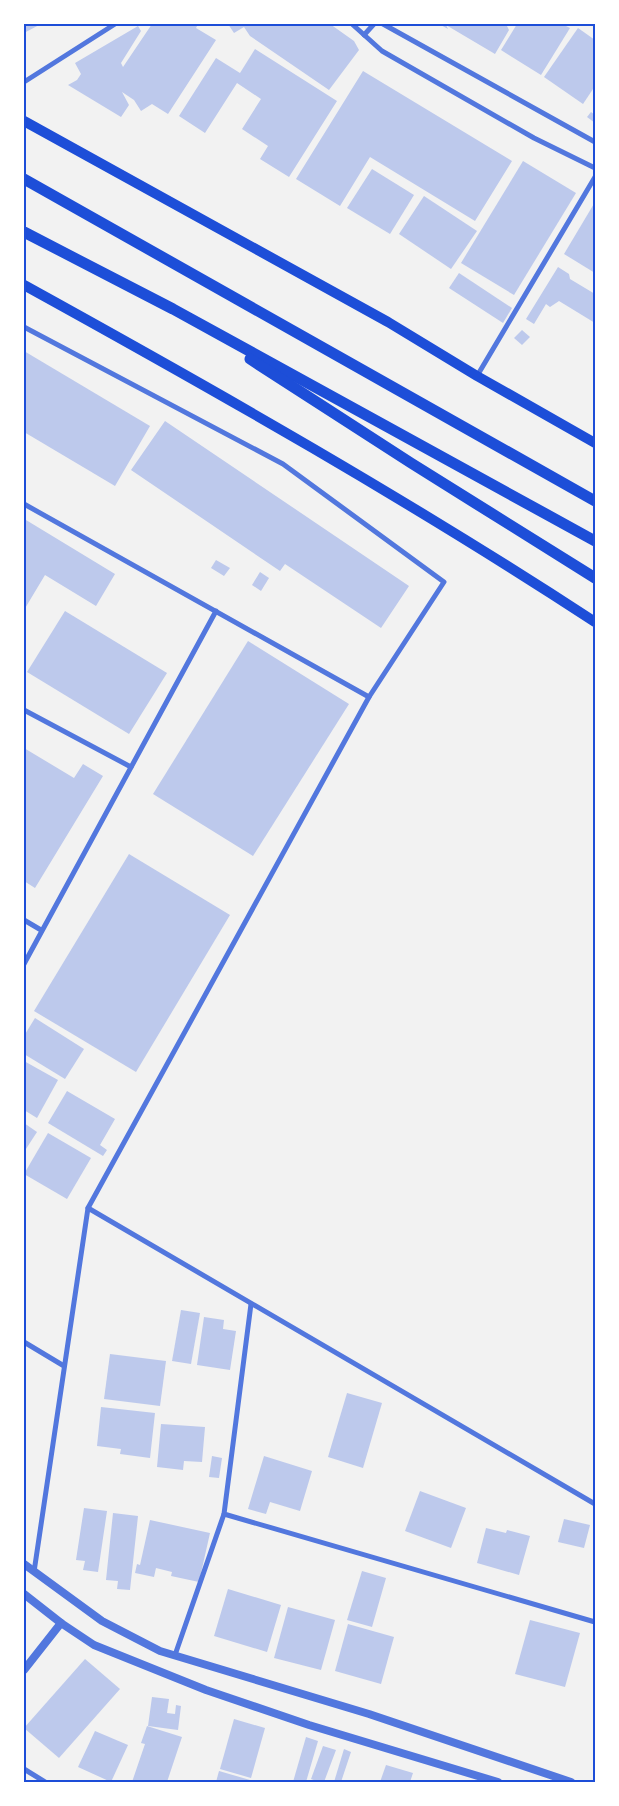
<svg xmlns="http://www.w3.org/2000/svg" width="619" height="1806" viewBox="0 0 619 1806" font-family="Barlow,sans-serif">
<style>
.building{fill:#bdc9ec}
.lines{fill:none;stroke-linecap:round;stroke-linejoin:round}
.minor{stroke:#5277de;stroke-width:5}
.tertiary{stroke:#5277de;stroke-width:8}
.primary{stroke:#1d4ed8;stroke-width:10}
.motorway{stroke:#1d4ed8;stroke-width:11}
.neatline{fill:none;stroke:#1d4ed8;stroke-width:2}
</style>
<rect width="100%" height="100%" fill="#f2f2f2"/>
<g class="building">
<path d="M24 24H41L24 33Z"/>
<path d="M152 24H198L196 28 216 40 168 114 152 104 141 111 134 100 122 92 129 105 121 117 68 85 77 80 81 74 75 63 138 26 141 31 121 63 123 67Z"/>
<path d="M228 24H330L354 41 359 50 329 90 250 36 244 27 234 33Z"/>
<path d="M439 24H506L509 30 495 54 446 25 448 29Z"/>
<path d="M517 24H562L570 28 541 75 501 50Z"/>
<path d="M578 28 595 40V86L583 104 544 77Z"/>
<path d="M255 49 337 101 289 177 260 159 268 146 242 129 261 99 237 83 205 133 179 116 216 58 240 73Z"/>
<path d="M363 71 512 161 475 221 370 157 340 206 296 179Z"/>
<path d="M591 112 595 115V123L587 117Z"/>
<path d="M523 161 576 193 514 295 461 263Z"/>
<path d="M372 169 414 195 390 234 347 208Z"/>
<path d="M424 196 477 231 451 269 399 234Z"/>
<path d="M595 202V273L564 254Z"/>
<path d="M558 267 569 274 570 279 595 294V323L559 301 550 307 546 304 534 324 526 319Z"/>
<path d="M459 273 512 308 503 323 449 288Z"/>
<path d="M522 330 530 337 522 345 514 338Z"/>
<path d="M24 351 150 426 115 486 24 432Z"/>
<path d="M165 421 409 586 381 628 285 564 280 571 131 470Z"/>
<path d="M26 520 115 574 96 606 45 575 24 610V524Z"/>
<path d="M216 560 230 568 224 576 211 568Z"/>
<path d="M260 572 269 578 261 591 252 585Z"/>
<path d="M65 611 167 673 129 734 27 672Z"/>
<path d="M248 641 349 704 253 856 153 794Z"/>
<path d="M24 748 74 778 83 764 103 776 35 888 24 881Z"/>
<path d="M129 854 230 915 136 1072 34 1011Z"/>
<path d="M35 1018 84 1049 65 1079 24 1054V1036Z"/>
<path d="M24 1061 58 1080 37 1118 24 1110Z"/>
<path d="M67 1091 115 1119 100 1145 107 1150 103 1156 48 1123Z"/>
<path d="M24 1123 37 1132 24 1152Z"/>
<path d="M48 1133 91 1158 67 1199 24 1174Z"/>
<path d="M181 1310 200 1313 191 1364 172 1361Z"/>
<path d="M204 1317 224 1320 223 1329 236 1331 230 1370 197 1365Z"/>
<path d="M110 1354 166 1361 160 1406 104 1399Z"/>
<path d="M347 1393 382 1403 363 1468 328 1457Z"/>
<path d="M101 1407 155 1413 150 1458 120 1454 121 1449 97 1446Z"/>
<path d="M161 1424 205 1427 202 1462 184 1461 183 1470 157 1467Z"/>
<path d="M212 1456 222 1458 219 1478 209 1477Z"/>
<path d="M264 1456 312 1471 300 1511 270 1502 266 1514 248 1509Z"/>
<path d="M420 1491 466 1508 451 1548 405 1531Z"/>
<path d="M84 1508 107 1511 98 1572 83 1570 85 1561 76 1560Z"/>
<path d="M113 1513 138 1516 130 1590 117 1589 118 1581 106 1580Z"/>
<path d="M564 1519 590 1525 584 1548 558 1542Z"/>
<path d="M150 1520 210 1533 199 1582 171 1576 172 1572 156 1568 154 1577 135 1573 137 1564 140 1565Z"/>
<path d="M486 1528 506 1533 507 1530 530 1536 519 1575 477 1563Z"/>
<path d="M362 1571 386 1578 372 1627 347 1620Z"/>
<path d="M228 1589 281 1605 267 1652 214 1636Z"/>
<path d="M288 1607 335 1620 321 1670 274 1658Z"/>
<path d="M530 1620 580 1633 565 1687 515 1674Z"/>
<path d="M348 1624 394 1637 381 1684 335 1671Z"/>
<path d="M85 1659 120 1689 59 1758 24 1728Z"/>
<path d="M152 1697 169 1699 167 1713 175 1714 176 1705 181 1706 178 1730 148 1726Z"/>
<path d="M234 1719 265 1728 251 1778 220 1769Z"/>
<path d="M147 1726 182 1737 167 1782H132L145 1744 141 1743Z"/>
<path d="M95 1731 128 1745 111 1782 78 1767Z"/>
<path d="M306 1737 318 1741 306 1782H293Z"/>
<path d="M323 1746 336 1750 324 1782H319L311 1779Z"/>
<path d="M344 1749 351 1752 341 1782H334Z"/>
<path d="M386 1765 413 1773 410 1782H380Z"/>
<path d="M219 1771 250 1780 249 1782H216Z"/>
</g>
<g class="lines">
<g class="minor">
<path d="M352 24 382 51 534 138 595 168"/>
<path d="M383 24 595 142"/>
<path d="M364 35 374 24"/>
<path d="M24 82 115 24"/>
<path d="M24 327 283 464 444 582 369 697 88 1208 34 1572"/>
<path d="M477 376 595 177"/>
<path d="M24 504 369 697"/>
<path d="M24 710 131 767"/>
<path d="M24 920 41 930"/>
<path d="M24 964 216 611"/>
<path d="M88 1208 595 1504"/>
<path d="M251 1304 224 1514 595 1622"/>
<path d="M24 1342 64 1366"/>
<path d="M175 1655 224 1514"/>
<path d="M24 1769 45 1782"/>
</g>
<g class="tertiary">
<path d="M24 1564 102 1621 160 1651 369 1714 571 1782"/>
<path d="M24 1594 61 1623 94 1645 206 1690 309 1725 498 1782"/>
<path d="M24 1670 61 1623"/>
</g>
<g class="primary">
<path d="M24 121 388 322 477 376 595 443"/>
<path d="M24 285C218 392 410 501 595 622"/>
</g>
<g class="motorway">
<path d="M24 179 595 501"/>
<path d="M24 232 173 309 595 541"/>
<path d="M250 359 411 463 595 578"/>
</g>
</g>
<rect width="619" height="1806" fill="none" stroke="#ffffff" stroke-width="50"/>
<rect x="25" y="25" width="569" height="1756" class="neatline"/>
</svg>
